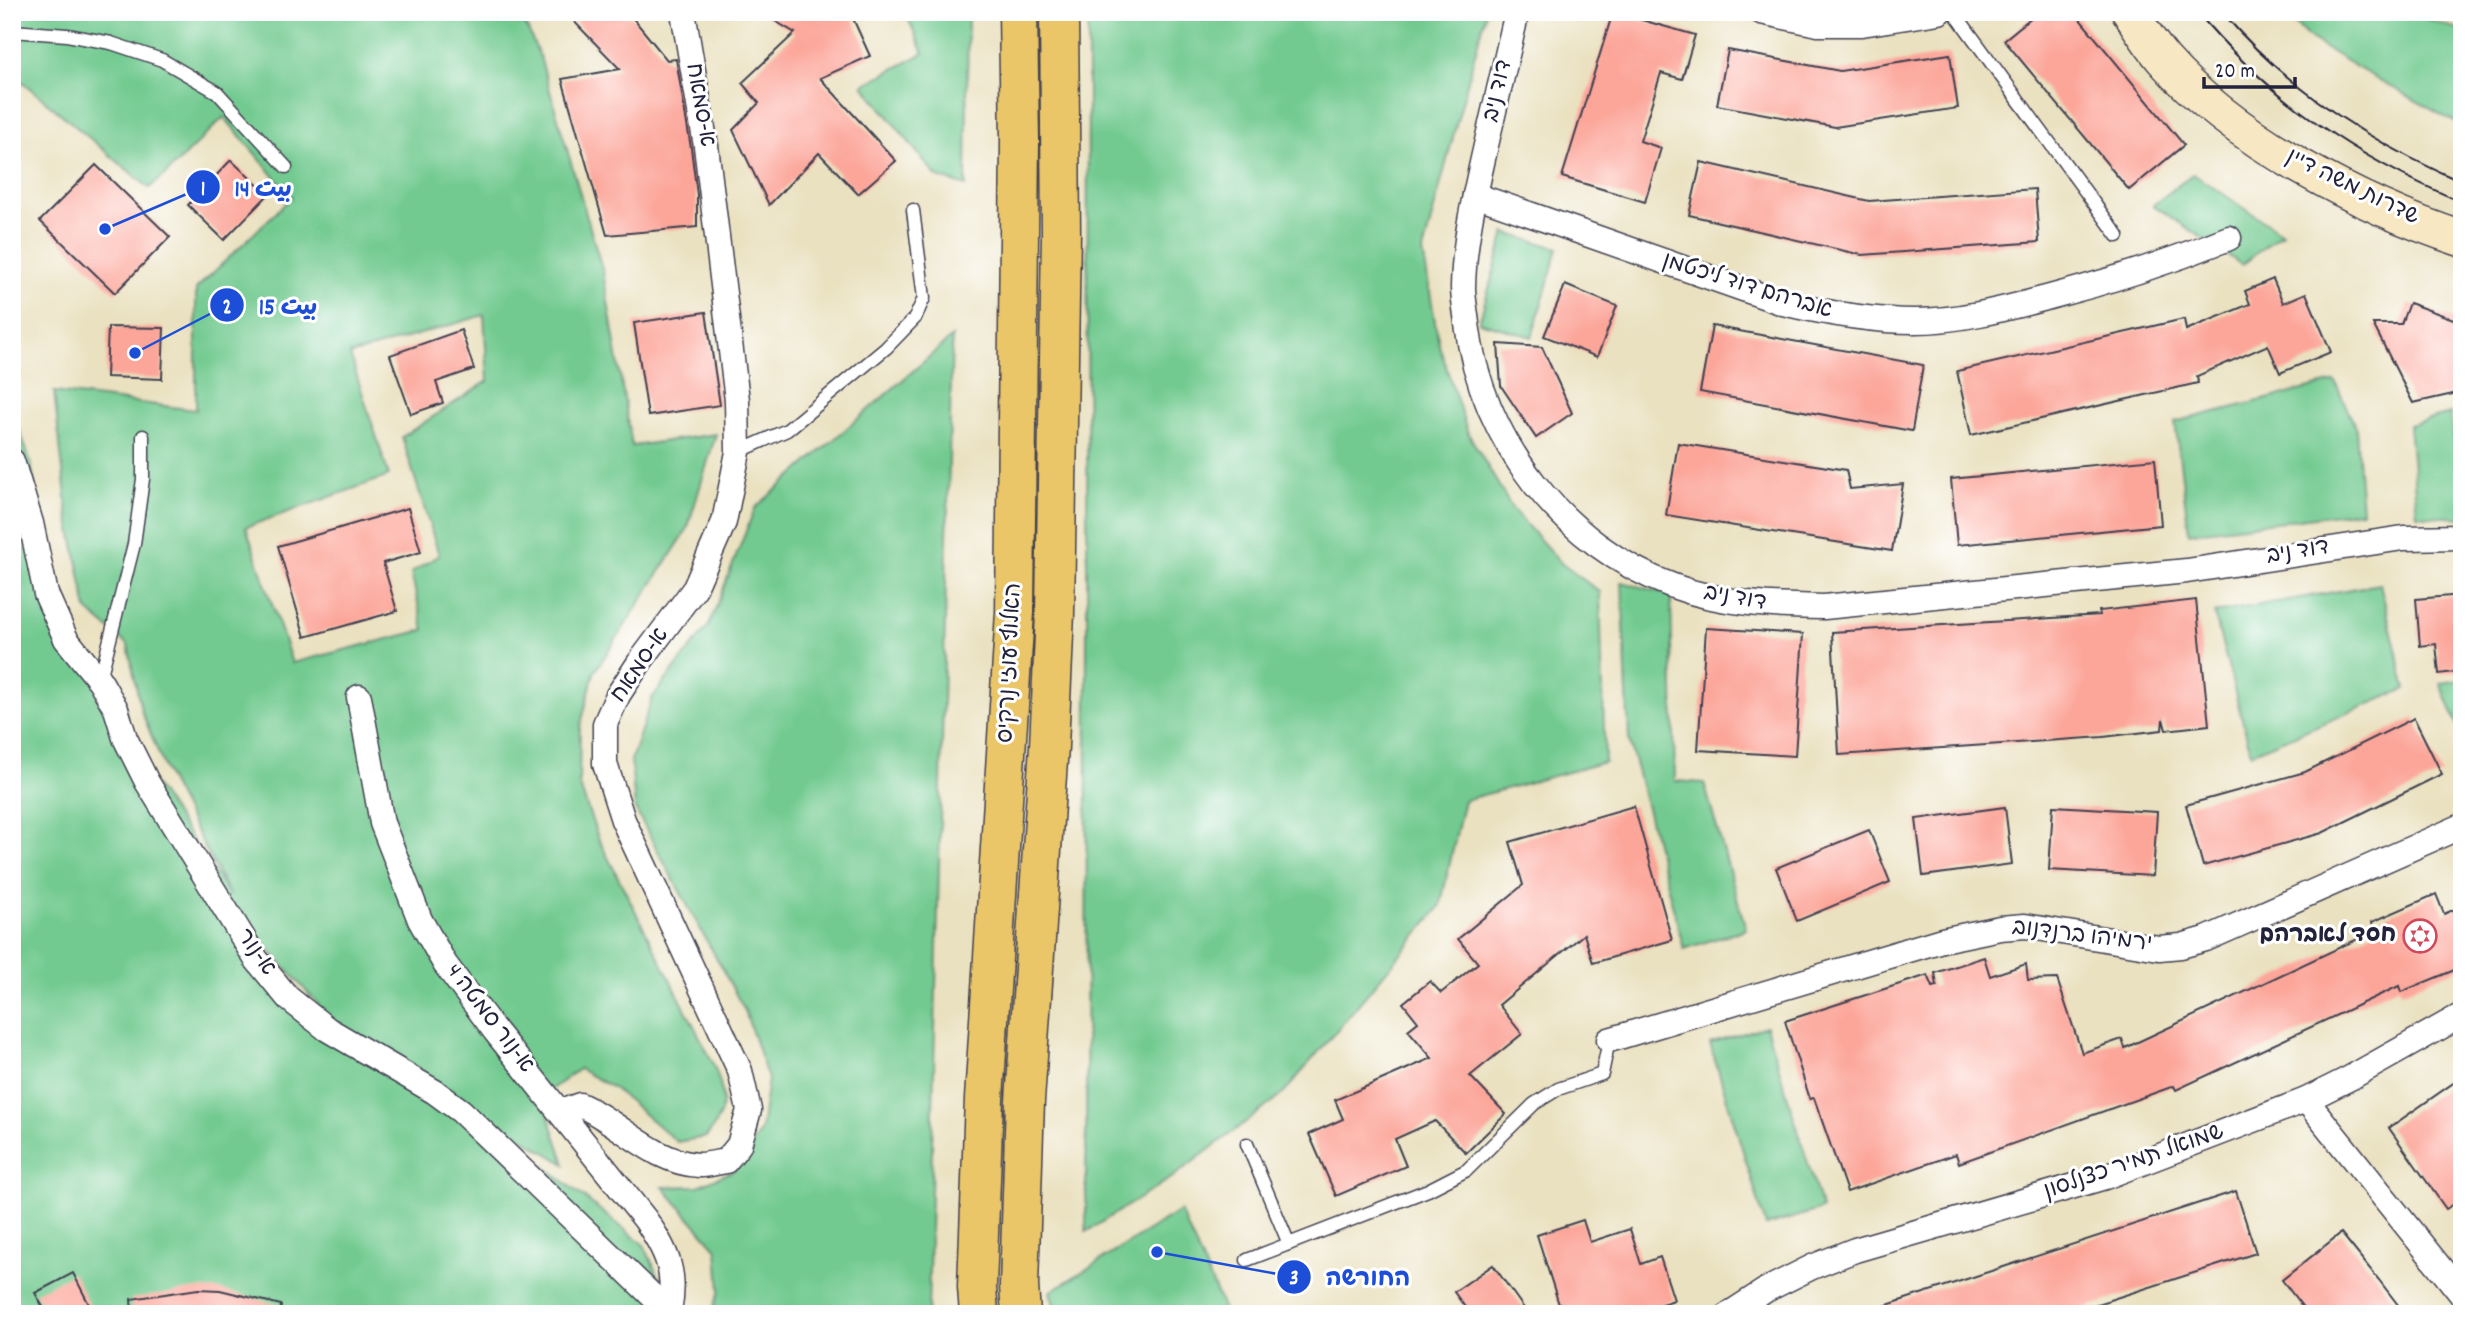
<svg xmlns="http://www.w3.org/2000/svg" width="2474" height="1326" viewBox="0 0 2474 1326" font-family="Dekko,'Playpen Sans Arabic','Playpen Sans Hebrew',sans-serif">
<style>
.green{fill:#72ca90;stroke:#4a7666;stroke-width:2;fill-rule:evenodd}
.building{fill:#fca69a}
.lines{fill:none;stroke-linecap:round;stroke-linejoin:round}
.lane-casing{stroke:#403f4f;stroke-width:15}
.street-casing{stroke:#403f4f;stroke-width:27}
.secondary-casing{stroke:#403f4f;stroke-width:38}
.highway-casing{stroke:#403f4f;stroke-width:41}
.lane{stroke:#fff;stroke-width:12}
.street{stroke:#fff;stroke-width:24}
.secondary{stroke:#f7e8c3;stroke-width:35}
.highway{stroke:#ebc669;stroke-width:38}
.tram{stroke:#22223b;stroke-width:2}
.labels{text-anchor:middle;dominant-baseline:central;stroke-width:6;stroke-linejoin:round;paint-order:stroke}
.street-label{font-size:23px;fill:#22223b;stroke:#fff}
.poi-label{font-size:23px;font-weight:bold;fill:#22223b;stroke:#fff;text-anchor:end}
.leader{fill:none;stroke:#1d4ed8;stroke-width:2.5}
.callout-dot{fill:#1d4ed8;stroke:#fff;stroke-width:2.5}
.mark-label{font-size:21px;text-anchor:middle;font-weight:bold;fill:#fff}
.callout-label{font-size:24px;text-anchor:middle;font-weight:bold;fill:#1d4ed8;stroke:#fff;stroke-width:6;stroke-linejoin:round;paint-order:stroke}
</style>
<rect width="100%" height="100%" fill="#fff"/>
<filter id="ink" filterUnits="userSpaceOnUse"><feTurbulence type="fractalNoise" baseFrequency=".0143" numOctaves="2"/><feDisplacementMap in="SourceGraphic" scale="14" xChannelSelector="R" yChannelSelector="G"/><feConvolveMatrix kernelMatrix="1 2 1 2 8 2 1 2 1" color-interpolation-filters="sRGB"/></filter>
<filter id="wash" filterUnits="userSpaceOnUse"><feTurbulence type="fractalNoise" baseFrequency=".00686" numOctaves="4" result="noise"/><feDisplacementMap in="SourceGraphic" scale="28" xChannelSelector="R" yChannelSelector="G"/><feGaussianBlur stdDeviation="1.57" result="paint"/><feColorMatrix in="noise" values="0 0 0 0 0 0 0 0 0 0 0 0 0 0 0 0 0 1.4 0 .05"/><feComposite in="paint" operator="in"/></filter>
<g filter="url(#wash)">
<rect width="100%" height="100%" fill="#eae1c0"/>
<g class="green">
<path d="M12 12H520L540 57 603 272 632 446 716 434 687 530 594 673 580 728 579 784 599 840 713 1063C725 1095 729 1109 706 1137L677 1142 615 1089 579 1069 542 1096 565 1164 338 1027 252 930 278 969 334 1027 490 1123 644 1245 676 1314H12V408L31 463 51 588 87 656 119 677 134 754 230 896 169 779 141 710 128 645 87 610 68 515 54 392 196 410V289L292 197 224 117 164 176 149 188 12 73ZM484 315 488 381 402 437 439 555 411 573 424 630 292 663 246 527 389 476 350 355Z"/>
<path d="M905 12H968L966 186 937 177 863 85 924 53Z"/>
<path d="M1088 12H1486L1423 251 1439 345 1468 433 1513 510 1562 564 1600 592 1605 762 1464 800 1440 907 1284 1093 1173 1177 1086 1232Z"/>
<path d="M2284 12H2409L2462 31V124L2449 119 2356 67 2310 39Z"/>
<path d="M2193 174 2282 233 2242 265 2153 205Z"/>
<path d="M1505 233 1558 248 1532 337 1479 322Z"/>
<path d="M952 337 928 1314H717L713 1309 720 1291 717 1249 663 1187 698 1186 735 1170 761 1130 768 1079 745 1011 635 809 631 760 652 698 709 625 755 508Z"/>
<path d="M2335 382 2356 428 2362 511 2189 533 2175 422Z"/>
<path d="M2450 414 2455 445 2462 446V518L2417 515 2409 425Z"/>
<path d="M1622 582 1671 595 1675 781 1704 783 1746 929 1684 949 1629 740Z"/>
<path d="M2380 584 2406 689 2251 753 2214 613Z"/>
<path d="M2462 680V735L2440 683Z"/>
<path d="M1766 1026 1822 1209 1766 1226 1710 1044Z"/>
<path d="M1180 1211 1226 1314H1057L1050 1292Z"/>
</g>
<g id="blocks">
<g class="building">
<path d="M565 12H628L667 60 676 59 691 148 697 195V227L607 235 562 79 620 69Z"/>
<path d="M760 12H850L870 56 820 78 896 161 858 194 819 153 769 205 733 130 759 103 742 83 795 33Z"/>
<path d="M1613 12 1695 35 1682 79 1661 73 1640 141 1661 148 1645 202 1562 177Z"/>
<path d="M2038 12H2074L2184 145 2129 190 2004 40Z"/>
<path d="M1728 50 1840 71 1950 54 1958 108 1835 127 1717 105Z"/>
<path d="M231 160 268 195 224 240 188 205Z"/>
<path d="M1701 162 1869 201 2035 189 2039 242 1862 255 1689 215Z"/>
<path d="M96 165 170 237 115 293 40 221Z"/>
<path d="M2273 279 2283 303 2306 293 2331 352 2280 373 2268 345 2197 376 2198 383 1971 435 1957 371 2184 319 2186 330 2250 304 2245 291Z"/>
<path d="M1565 285 1617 306 1597 357 1544 336Z"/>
<path d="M2409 303 2462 322V392L2413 403 2373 324H2401Z"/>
<path d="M706 312 720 405 648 416 634 323Z"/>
<path d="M1712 326 1923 365 1912 431 1700 392Z"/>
<path d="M108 327 164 328 162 379 106 377Z"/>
<path d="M461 330 474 369 436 382 443 403 411 414 390 355Z"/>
<path d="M1498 344 1542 347 1572 413 1536 438 1501 386Z"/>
<path d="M1678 443 1846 470 1850 489 1903 484 1892 551 1666 515Z"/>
<path d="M2155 459 2161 525 1957 545 1951 479Z"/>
<path d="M408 508 421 552 383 563 397 611 305 637 278 546Z"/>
<path d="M2462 595V671L2439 674 2436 644 2420 646 2416 599Z"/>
<path d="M2196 600 2209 725 2166 730 2163 719 2162 730 2103 737 1839 755 1832 632 2100 615 2099 611Z"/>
<path d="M1706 628 1803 634 1795 756 1698 750Z"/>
<path d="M2414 718 2442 774 2322 833 2203 866 2186 805 2305 772Z"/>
<path d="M1634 806 1672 940 1593 963 1584 934 1499 1005 1522 1034 1470 1076 1506 1114 1466 1153 1435 1121 1395 1139 1406 1166 1336 1196 1309 1134 1343 1119 1335 1100 1432 1058 1408 1030 1418 1022 1403 1003 1430 981 1441 993 1478 963 1458 939 1523 885 1510 842Z"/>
<path d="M2053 806 2157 812 2153 876 2049 870Z"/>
<path d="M2005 807 2012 864 1923 876 1916 819Z"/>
<path d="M1869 830 1890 882 1797 921 1776 868Z"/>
<path d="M2436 894 2444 914 2462 906V967L2401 992 2399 986 2176 1090 2174 1086 1959 1163 1956 1154 1847 1192 1814 1098 1810 1099 1785 1021 1928 975 1933 987 1937 986 1935 973 1984 957 1990 976 2026 964 2028 980 2057 979 2082 1053 2122 1039 2125 1048 2375 931 2372 922Z"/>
<path d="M2462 1077V1199L2446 1209 2389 1128Z"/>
<path d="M2236 1191 2256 1253 2066 1314H1876L1875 1309Z"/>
<path d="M1583 1220 1590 1242 1630 1229 1641 1264 1660 1257 1674 1300 1631 1314H1562L1537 1235Z"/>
<path d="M2341 1233 2379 1280 2405 1314H2308L2282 1280Z"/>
<path d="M1493 1265 1528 1314H1470L1454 1292Z"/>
<path d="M73 1273 94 1314H47L35 1293Z"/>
<path d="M198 1289 220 1290 281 1305 280 1314H132L131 1299Z"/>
</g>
</g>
</g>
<g filter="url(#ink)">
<use href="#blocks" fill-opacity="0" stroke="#403f4f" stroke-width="2"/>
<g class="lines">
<defs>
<g id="lane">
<path d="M1954 12 2118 236"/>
<path d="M12 31 67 35 111 43 162 60 217 92 286 167"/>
<path d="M738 452 787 430 886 348 915 318 924 298 913 210"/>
<path d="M100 679 134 544 143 479V436"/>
<path d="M1247 1144 1289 1244"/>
<path d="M1247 1260 1428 1190 1467 1170 1534 1104 1558 1089 1602 1074 1609 1040"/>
</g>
<g id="street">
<path d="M1517 12C1507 55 1497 98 1487 141 1476 190 1464 238 1463 287 1463 300 1466 312 1467 324 1481 440 1564 546 1673 586 1721 604 1773 606 1824 607L2187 571 2403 538 2462 537"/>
<path d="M1761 12 1818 24H1862L1939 12"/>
<path d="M1475 195 1783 303C1826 313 1869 321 1915 321 1959 321 2004 309 2046 298 2108 282 2169 262 2229 238"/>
<path d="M12 461 31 523 46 594 66 639 100 681 116 709 125 738 147 782 256 959 288 998 327 1029 435 1092 461 1111 671 1314"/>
<path d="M359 697 382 823 420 920 445 964 495 1031 645 1219C667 1251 677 1272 669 1312"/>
<path d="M1609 1040 1942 940 2000 928 2025 926 2159 948 2181 946 2206 939 2462 826"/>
<path d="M2306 1100 2462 1295"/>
<path d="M561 1112 580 1105C620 1122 653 1163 699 1165 708 1165 718 1162 726 1161L739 1145 749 1110 740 1071 623 820 605 764V724L618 695 639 663 695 588 724 522 738 452 737 400 706 146 683 12"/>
<path d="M1729 1314 1766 1290 1812 1267 1855 1250 2105 1177 2306 1100 2350 1078 2462 1015"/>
</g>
<path id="secondary" d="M2130 12C2140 28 2152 46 2164 60 2234 140 2362 206 2462 239"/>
<g id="highway">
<path d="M979 1314 977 1287 984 1099 1015 612 1020 141 1018 12"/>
<path d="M1021 1314 1019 1286 1025 1101 1049 746 1055 613 1061 233 1059 12"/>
</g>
</defs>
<use href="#lane" class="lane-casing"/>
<use href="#street" class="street-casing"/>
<use href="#secondary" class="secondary-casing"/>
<use href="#highway" class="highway-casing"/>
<use href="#lane" class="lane"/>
<use href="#street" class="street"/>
<use href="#secondary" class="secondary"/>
<use href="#highway" class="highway"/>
<g class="tram">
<path d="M2197 12C2271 100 2356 158 2462 202"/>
<path d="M2222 12C2286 88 2371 143 2462 182"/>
</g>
</g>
</g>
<defs>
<symbol id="synagogue-ring" viewBox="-11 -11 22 22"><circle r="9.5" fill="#fff" stroke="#d1495b" stroke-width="1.5"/><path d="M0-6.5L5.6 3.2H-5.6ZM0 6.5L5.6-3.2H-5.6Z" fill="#d1495b"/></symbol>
</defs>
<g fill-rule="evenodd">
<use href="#synagogue-ring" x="2401" y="917" width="38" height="38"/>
</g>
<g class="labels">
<g class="street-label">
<text transform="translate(1499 91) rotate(-77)">דוד ניב</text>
<text transform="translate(699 105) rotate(80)">א-סמאח</text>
<text transform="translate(2352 188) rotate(26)">שדרות משה דיין</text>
<text transform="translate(1747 287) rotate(17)">אברהם דוד ליכטמן</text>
<text transform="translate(2298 553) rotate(-9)">דוד ניב</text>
<text transform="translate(1735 599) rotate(10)">דוד ניב</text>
<text transform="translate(1011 663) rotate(-87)">האלוף עוזי נרקיס</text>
<text transform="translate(641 666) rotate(-56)">א-סמאח</text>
<text transform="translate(2082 937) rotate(7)">ירמיהו ברנדנוב</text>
<text transform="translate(255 953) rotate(55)">א-נור</text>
<text transform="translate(489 1019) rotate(53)">א-נור סמטה 4</text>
<text transform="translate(2134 1163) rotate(-19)">שמואל תמיר כצנלסון</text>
</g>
<g class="poi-label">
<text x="2396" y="936">חסד לאברהם</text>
</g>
</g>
<path class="leader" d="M105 229L203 187M135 353L227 305M1157 1252L1294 1277"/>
<g class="callout-dot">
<circle cx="105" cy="229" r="7"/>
<circle cx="135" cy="353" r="7"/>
<circle cx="1157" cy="1252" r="7"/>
<circle cx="203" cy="187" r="18"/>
<circle cx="227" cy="305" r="18"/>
<circle cx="1294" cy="1277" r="18"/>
</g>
<g class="mark-label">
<text x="203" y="195">1</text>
<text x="227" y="313">2</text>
<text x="1294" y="1284">3</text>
</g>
<g class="callout-label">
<text x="263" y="196">بيت 14</text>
<text x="288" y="314">بيت 15</text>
<text x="1368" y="1285">החורשה</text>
</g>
<rect width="2474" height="1326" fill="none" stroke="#fff" stroke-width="42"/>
<path d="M2204 77v10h91v-10" fill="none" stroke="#22223b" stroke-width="3.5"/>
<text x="2215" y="77" font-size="21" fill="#22223b" stroke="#ffffff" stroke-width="5" paint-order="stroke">20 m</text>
</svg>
